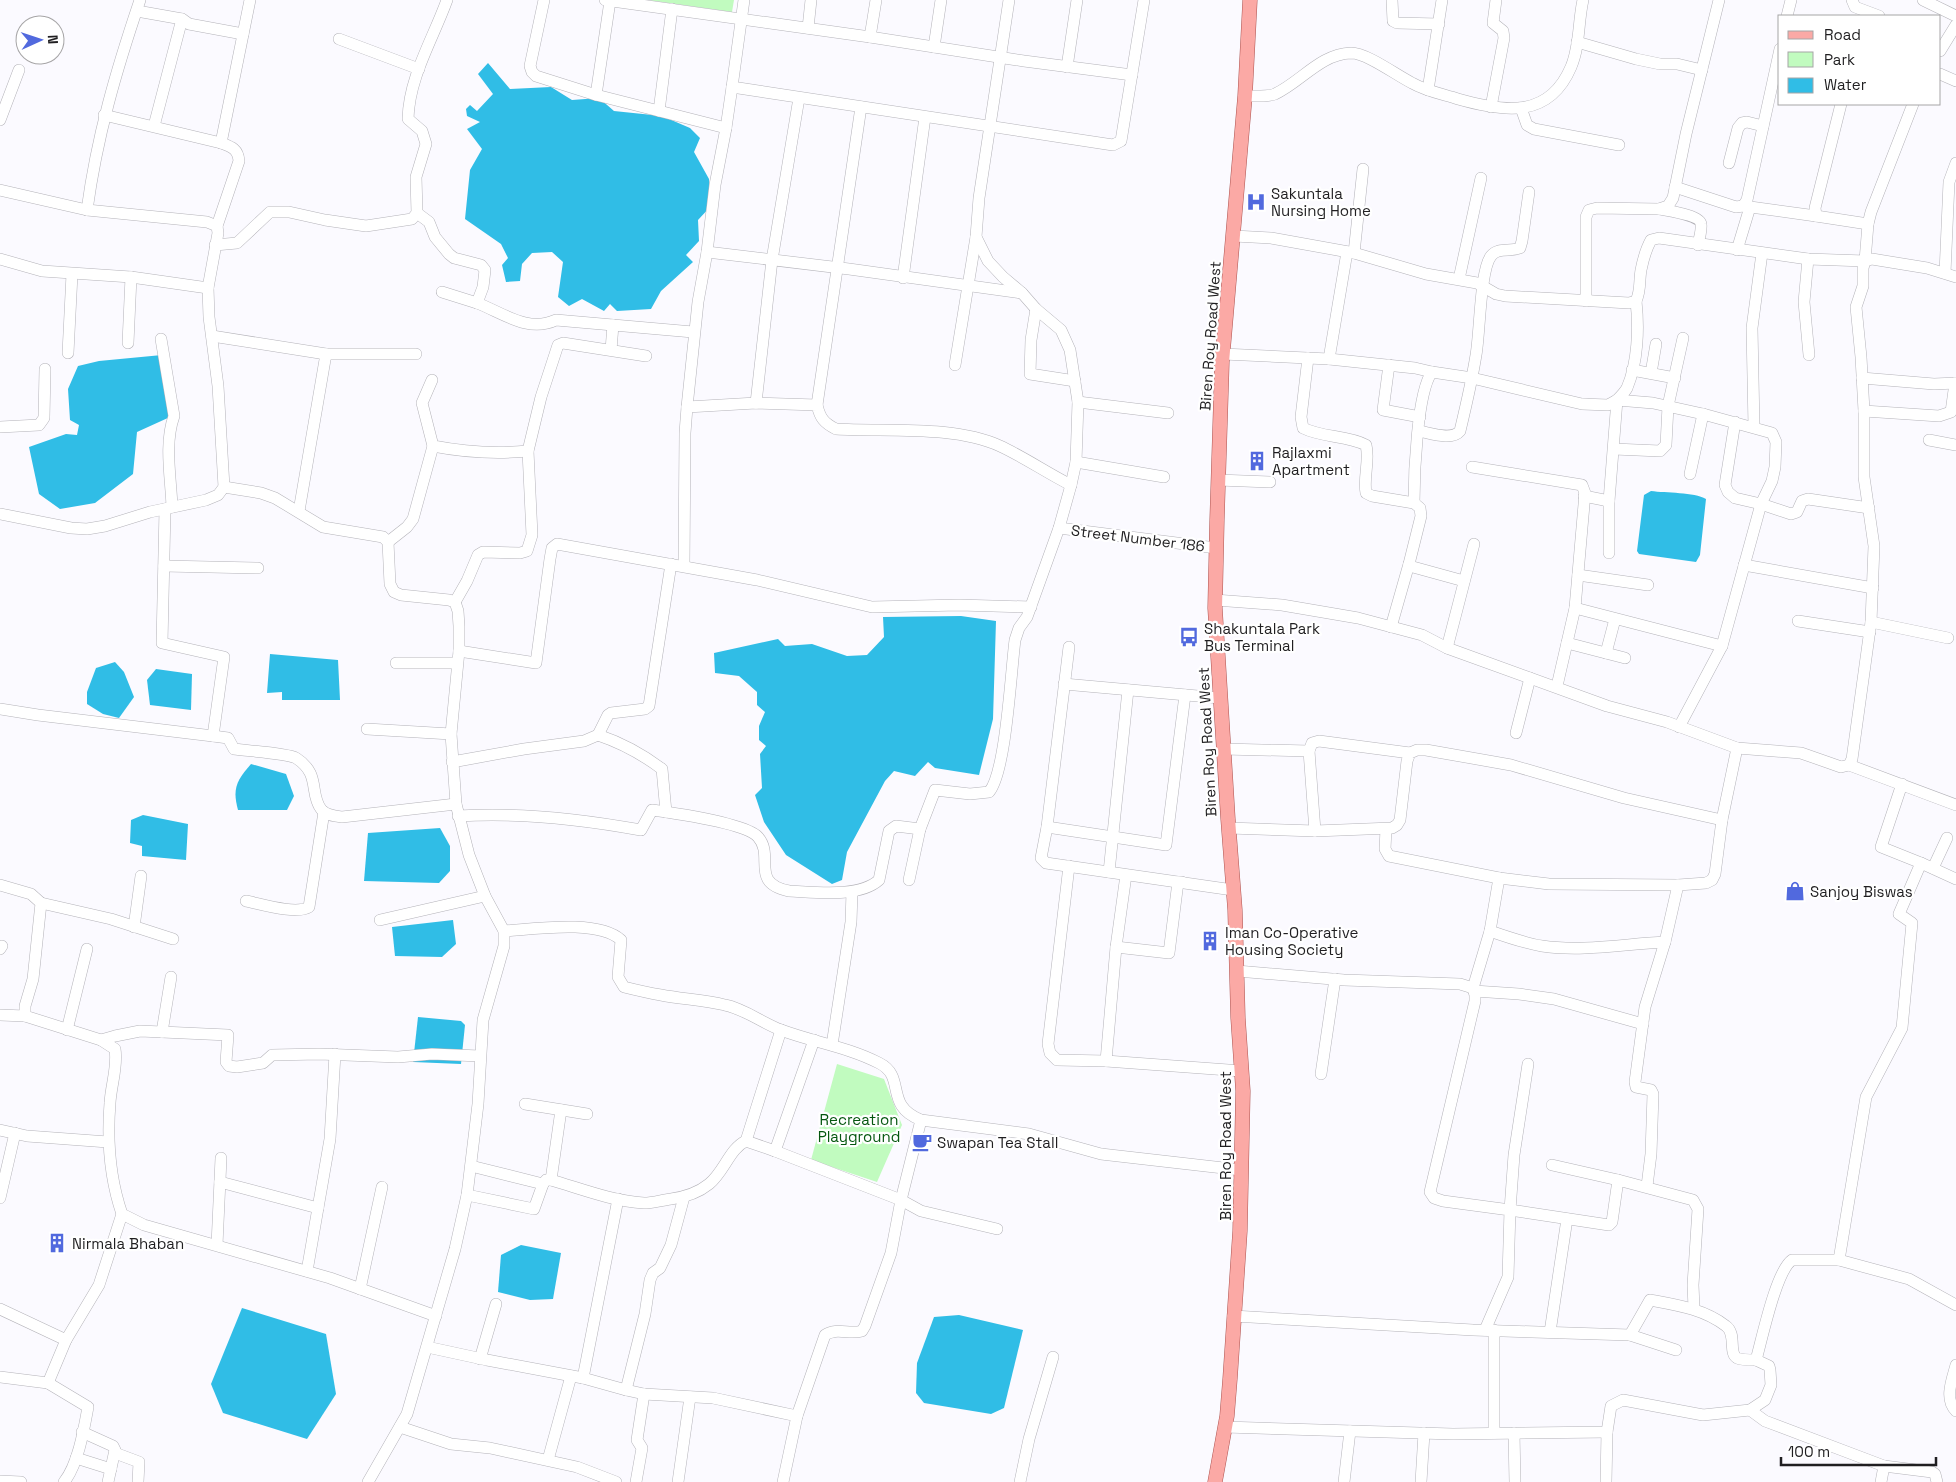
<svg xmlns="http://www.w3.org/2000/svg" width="1956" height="1482" viewBox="0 0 1956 1482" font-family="'Space Grotesk',sans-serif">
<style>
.green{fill:#c1fbbf}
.water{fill:#30bde6}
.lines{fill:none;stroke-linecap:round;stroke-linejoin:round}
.minor-casing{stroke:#b4b3b9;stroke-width:12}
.major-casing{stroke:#ad5350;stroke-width:15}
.minor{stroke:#fff;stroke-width:11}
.major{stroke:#fba9a5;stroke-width:14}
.labels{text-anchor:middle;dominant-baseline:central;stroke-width:4.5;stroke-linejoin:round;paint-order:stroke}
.poi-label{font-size:15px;fill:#201f21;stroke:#fff;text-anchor:start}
.street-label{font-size:15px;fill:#201f21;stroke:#fff}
.park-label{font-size:15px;fill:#05570f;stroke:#fff}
</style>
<rect width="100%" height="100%" fill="#fbfaff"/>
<g class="green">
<path d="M648 0H734L732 12Z"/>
<path d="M837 1064 884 1079 902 1125 877 1182 811 1160Z"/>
</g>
<g class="water">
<path d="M488 63 510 89 551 87 572 100 599 98 614 111 662 116 690 128 700 138 694 152 709 179 711 206 698 220 699 241 686 255 693 262 661 291 651 309 617 311 610 304 604 311 582 299 569 306 558 297 563 262 552 252 532 253 522 264 520 281 506 282 502 265 508 258 501 244 465 219 470 170 482 149 467 129 480 122 467 116 466 109 470 105 477 111 493 94 478 74Z"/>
<path d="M162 355 170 417 137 432 133 474 95 503 60 509 39 494 29 447 66 434 77 435 79 425 70 420 68 389 78 366 99 361Z"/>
<path d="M1651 491C1666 493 1694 492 1706 499L1700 555 1696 562 1639 554 1637 551 1644 495Z"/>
<path d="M961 616 996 621 993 719 979 775 935 768 928 762 915 776 894 771 885 781 847 852 842 880 832 884 786 855 764 822 755 795 762 788 760 754 766 746 759 740V726L765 712 757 705V692L739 676 715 673 714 653 778 639 785 646 812 644 847 656 867 655 884 637 883 617Z"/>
<path d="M270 654 338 660 340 700H282V692L267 693Z"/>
<path d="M115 662 124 672 134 697 119 718 103 714 87 704V692L96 668Z"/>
<path d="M156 669 192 674 191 710 150 705 147 680Z"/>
<path d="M251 764 286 774 294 796 287 810H238C232 788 237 780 251 764Z"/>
<path d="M143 815 188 824 186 860 142 856V846L130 843 131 820Z"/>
<path d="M440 828 450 846V871L439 883 364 881 368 833Z"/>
<path d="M453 920 456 944 442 957 395 956 392 927Z"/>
<path d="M418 1017 461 1021 465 1025 461 1064 413 1062Z"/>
<path d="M521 1245 561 1253 553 1299 530 1300 498 1292 501 1255Z"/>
<path d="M242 1308 326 1334 336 1394 307 1439 223 1413 211 1384Z"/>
<path d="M959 1315 1023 1330 1004 1408 991 1414 924 1403 916 1393 917 1363 934 1317Z"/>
</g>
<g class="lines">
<defs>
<g id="minor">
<path d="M544 0 530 66 532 72 536 76 596 95 726 128"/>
<path d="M605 0 870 37 1024 61 1132 75"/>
<path d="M744 0 732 87 1113 145 1121 141 1144 0"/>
<path d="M1392 0 1393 21 1397 23 1439 24"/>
<path d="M1852 0 1855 7 1879 16"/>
<path d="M1923 0 1956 16"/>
<path d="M137 11 182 19 189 24 243 34"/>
<path d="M1787 16 1791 0"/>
<path d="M808 28 811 0"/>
<path d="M870 37 876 0"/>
<path d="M339 39 419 69"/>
<path d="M1577 42 1636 59 1660 64H1677L1702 70"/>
<path d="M934 47 941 0"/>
<path d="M1940 51 1956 25"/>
<path d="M1067 67 1077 0"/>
<path d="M1940 74 1956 81"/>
<path d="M1428 90 1442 0"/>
<path d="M596 95 610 1"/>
<path d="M1245 96C1254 96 1267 97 1275 94 1301 82 1320 54 1351 53 1367 53 1396 75 1412 83 1426 91 1442 94 1458 99 1504 112 1549 119 1571 67 1580 46 1578 22 1583 0"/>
<path d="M1841 104 1815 208 1816 216 1868 224"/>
<path d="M1491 107 1504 38 1503 31 1493 23 1496 0"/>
<path d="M1521 108 1527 125 1534 129 1619 145"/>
<path d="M659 111 672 9"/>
<path d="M0 120 19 70"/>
<path d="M154 126 182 19"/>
<path d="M221 143 250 0"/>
<path d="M1729 163 1738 128 1742 123 1747 122 1763 126"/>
<path d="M1675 187 1736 207 1743 206 1747 200 1780 49"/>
<path d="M0 190 87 210 207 222 217 226"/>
<path d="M1743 206 1816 216"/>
<path d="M1659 209C1668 211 1700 215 1701 224 1702 230 1699 239 1698 245"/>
<path d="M87 210C97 136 116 71 140 0"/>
<path d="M417 213 429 222 435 237 449 254 454 258 481 265 485 270 483 287 477 303C503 313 528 333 556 320L693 332"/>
<path d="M1234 236 1271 238 1354 253 1426 274 1477 283 1496 294 1505 296 1629 303 1636 301C1641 291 1639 281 1641 270 1643 260 1646 249 1651 240L1659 238 1808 259 1865 261 1868 224 1871 212 1913 104"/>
<path d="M215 245 237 243 270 212H289L325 220 366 226 412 219 417 213 416 177 426 144 422 131 408 119C409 77 433 39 447 0"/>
<path d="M1737 250 1750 207"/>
<path d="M707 252 849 269 1022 293"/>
<path d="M1354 253 1363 169"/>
<path d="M0 259 42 271 131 277 208 288"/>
<path d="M1808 259 1804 302 1809 355"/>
<path d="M1945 273 1949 182 1956 163"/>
<path d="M903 278 925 117"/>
<path d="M1459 279 1481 178"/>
<path d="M442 292 477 303"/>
<path d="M1586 301V217L1589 210 1597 208 1659 209 1668 206 1673 198 1686 134 1719 0"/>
<path d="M1036 309 1031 340 1030 374 1075 381"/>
<path d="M212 336 326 354H416"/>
<path d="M161 339 174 416C164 444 171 478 172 507"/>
<path d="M128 343 131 277"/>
<path d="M611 350 613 325"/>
<path d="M68 353 72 274"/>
<path d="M1223 354 1329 359 1415 368 1432 372"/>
<path d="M1308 358 1301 417 1303 428C1323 438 1347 435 1366 445 1370 461 1363 477 1366 493L1372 496 1414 503 1420 508 1421 516 1409 564 1413 567 1464 581"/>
<path d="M1329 359 1347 252"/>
<path d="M955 365 976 237"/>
<path d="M1389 365 1383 410 1420 417"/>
<path d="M1632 370 1675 378"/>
<path d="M1651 373 1656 344"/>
<path d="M1862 378 1934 384 1956 383"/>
<path d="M432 380 422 403 433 446C464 452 496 454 528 451"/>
<path d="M1078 402 1168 413"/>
<path d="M756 403 772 260 799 98"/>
<path d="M817 405 861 107"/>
<path d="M687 407 698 302 707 252 715 185 726 128 732 87"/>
<path d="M1864 411 1939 416 1951 412 1955 383"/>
<path d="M1735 422 1725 485 1728 492 1735 498 1761 504 1791 514 1797 512 1802 501 1808 499 1869 508"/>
<path d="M0 427 39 425 44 418 45 369"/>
<path d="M1754 427 1752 328 1762 253"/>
<path d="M1419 431C1430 433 1452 441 1460 431 1466 406 1472 380 1476 355 1480 333 1480 270 1491 256 1498 247 1510 252 1520 248L1522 241 1529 192"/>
<path d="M1929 440 1956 445"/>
<path d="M1614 449 1660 451 1666 445 1668 406 1683 338"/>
<path d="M1076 462 1164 477"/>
<path d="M1472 467 1582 485 1585 493 1575 608 1557 686"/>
<path d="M1690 474 1703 414"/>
<path d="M1218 480 1270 482"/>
<path d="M224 487 261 493 275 498 323 527 383 537 388 542 390 584 394 592 401 595 449 600 455 602 458 611 459 626V651L451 734 456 804 469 855 485 896 504 931V946L483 1020 478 1104 467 1195 455 1249 407 1414 368 1482"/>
<path d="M1584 496 1609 501"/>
<path d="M1414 503C1414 475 1417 392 1432 372L1472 378 1582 404 1608 405 1617 400 1653 403 1703 414 1772 433 1776 442 1775 467 1772 481 1761 504 1722 646 1679 727"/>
<path d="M165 509 162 643 224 657 213 736"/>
<path d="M299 511 326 354"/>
<path d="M0 514 71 528 87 529 105 526 150 512 206 500 218 495 224 487 218 386 209 317 208 288 218 233 217 226 239 161C238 149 232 147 221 143L104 115"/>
<path d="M1059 528 1216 548"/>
<path d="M388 542 407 527 413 519 433 446"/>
<path d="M1609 553V501L1617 400C1620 397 1625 392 1627 388 1638 362 1639 328 1636 301"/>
<path d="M1744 565 1873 588"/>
<path d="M164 566 258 568"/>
<path d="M684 566 685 433 687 407 756 403 817 405C820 418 824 423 836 429 886 432 954 425 1000 446 1024 457 1047 473 1071 485"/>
<path d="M1578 575 1648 585"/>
<path d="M1215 600 1282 605 1358 618 1422 635 1447 648 1607 706 1667 722 1737 748 1801 753 1841 767 1849 765 1852 759 1871 622 1874 546 1864 477V411L1861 357 1856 307 1863 286V268L1865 261 1872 259 1927 268 1956 277"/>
<path d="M455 602 467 581 478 555 483 552 520 553 527 551 532 535 528 451 541 397 558 345 563 343 646 356"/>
<path d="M1575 608 1722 646"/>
<path d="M1798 621 1870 632"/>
<path d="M1871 622 1948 638"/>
<path d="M1391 627 1409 564"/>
<path d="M1567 643 1625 658"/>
<path d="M1069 647 1047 827 1041 858 1046 863 1233 890"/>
<path d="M1447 648 1474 544"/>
<path d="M459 651 536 663 550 559 552 548 557 544 757 580 872 607 959 605 1031 607"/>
<path d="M1606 653 1615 619"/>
<path d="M396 663H456"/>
<path d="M1064 684 1220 698"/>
<path d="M0 709 38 715 213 736 228 738 234 749C247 751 286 753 296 758 321 774 309 793 321 809 325 815 334 816 342 817L456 804"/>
<path d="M367 729 451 734"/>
<path d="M1516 733 1530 678"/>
<path d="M598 735C622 743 642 754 662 769L666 812"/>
<path d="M1224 749 1309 751"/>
<path d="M452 762 524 749 584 741 598 735 608 715 611 713 645 709 649 706 671 564"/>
<path d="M1849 765 1956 805"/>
<path d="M1902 784 1881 847 1921 863"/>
<path d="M458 816C520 812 581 819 641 830L652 810C673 813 746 823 758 837 775 856 749 883 789 891 815 892 859 898 879 880L889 831 896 826 920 829 935 790 970 794 989 792C1006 773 1011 670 1015 640L1019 628 1027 617 1059 528 1071 485 1076 462 1078 402 1070 350 1061 330 1036 309 1022 293 1003 277 988 261 976 237 979 198 1009 0"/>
<path d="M1047 827 1166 845 1185 695"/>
<path d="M1229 828 1315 831 1392 828 1397 825 1400 820 1407 761 1410 753 1417 750H1426L1511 765 1624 798 1722 820"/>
<path d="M1386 829 1385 849 1389 856 1499 878"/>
<path d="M1315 831 1309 751 1312 743 1319 741 1410 753"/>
<path d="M1069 866 1048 1044 1050 1053 1057 1060 1106 1061"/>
<path d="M1933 868 1947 838"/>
<path d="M1109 872 1128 690"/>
<path d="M1126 875 1116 947 1106 1061 1242 1071"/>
<path d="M909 880 920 829"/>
<path d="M0 885 31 894 41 903 33 979 25 1006V1016L101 1040 115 1049C118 1066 111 1085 110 1103 107 1140 110 1179 122 1214L144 1225 330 1278 436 1316"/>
<path d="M246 901C261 904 296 915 309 907L324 812"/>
<path d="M41 903 111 919 173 939"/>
<path d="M380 920 485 896"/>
<path d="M134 927 141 876"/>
<path d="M504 931C534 929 598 919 621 940L618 977 624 987C636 990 649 993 661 995 682 999 704 1000 725 1005 745 1009 762 1023 781 1030 813 1042 848 1047 879 1063 907 1077 883 1105 921 1120L1029 1134 1101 1154 1241 1170"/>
<path d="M1665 942 1678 885"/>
<path d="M1116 947 1169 953 1178 882H1182"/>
<path d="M0 949 2 946"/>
<path d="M1237 971 1344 980 1460 984 1473 988 1475 995V1001L1430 1192 1434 1198 1443 1201 1510 1210 1508 1277 1485 1330"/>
<path d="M1473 988 1490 931"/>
<path d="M1474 991 1519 994 1554 999 1643 1024"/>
<path d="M0 1015 25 1016"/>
<path d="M67 1030 87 949"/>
<path d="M162 1032 171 977"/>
<path d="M101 1040 115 1036 140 1031 228 1035 226 1062 229 1066 237 1067 263 1063 272 1055 319 1054 398 1057 432 1054 480 1056"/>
<path d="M832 1045 851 922 852 892"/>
<path d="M1528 1064 1514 1155 1510 1210 1609 1225 1612 1222 1618 1180 1693 1200 1698 1209 1693 1285 1694 1308"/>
<path d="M1321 1074 1335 979"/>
<path d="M525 1104 587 1114"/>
<path d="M0 1130 27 1136 108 1142"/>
<path d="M746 1141 781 1030"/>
<path d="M775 1151 814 1040"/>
<path d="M1552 1165 1618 1180"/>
<path d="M471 1166 543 1184"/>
<path d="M551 1180 561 1110"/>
<path d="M220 1182 318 1208"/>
<path d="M1647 1186 1651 1154 1653 1094 1651 1090 1636 1087 1635 1082 1645 1007 1665 942C1624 944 1582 952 1542 946 1524 943 1507 937 1490 931L1499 878 1549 884 1678 885 1706 883 1712 880 1715 874 1722 820 1737 748"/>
<path d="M467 1195 534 1209 543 1184 546 1180H551C582 1189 612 1201 644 1203 653 1203 662 1200 671 1199 685 1197 698 1193 709 1184 724 1172 730 1148 746 1141L775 1151 901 1200 921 1211 997 1229"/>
<path d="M0 1198 15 1133"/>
<path d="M217 1245 221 1158"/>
<path d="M1839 1260 1909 1279 1956 1305"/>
<path d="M307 1271 330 1139 335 1054"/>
<path d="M360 1289 382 1187"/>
<path d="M0 1309 66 1340"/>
<path d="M1233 1316 1473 1330 1630 1335 1650 1300C1677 1305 1704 1309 1726 1326 1737 1334 1728 1353 1737 1358 1741 1360 1751 1360 1756 1360 1762 1339 1776 1271 1792 1260H1839L1866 1097 1902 1028 1912 923 1899 914 1921 863 1956 879"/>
<path d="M1550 1332 1567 1219"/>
<path d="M1630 1335 1676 1350"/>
<path d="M427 1347 487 1360 583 1378 626 1390 644 1394 713 1398 797 1416 783 1482"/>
<path d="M480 1359 496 1304"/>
<path d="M1956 1365C1952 1380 1944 1399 1956 1411"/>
<path d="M0 1377 48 1383"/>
<path d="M583 1378 618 1199"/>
<path d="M626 1390 645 1314 650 1280 653 1273 660 1268 671 1245 684 1197"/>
<path d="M1750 1410 1765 1421 1884 1466"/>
<path d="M797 1416 825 1335C837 1327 849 1335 862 1331L865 1326 891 1253 901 1200 921 1120"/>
<path d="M400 1427 451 1444 490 1448 577 1467 616 1482"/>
<path d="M1225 1427 1453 1434 1607 1432 1611 1406 1623 1400 1703 1415 1750 1410 1765 1400 1771 1385 1770 1370 1769 1366 1756 1360"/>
<path d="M82 1432 113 1446 115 1450 108 1482"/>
<path d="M1494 1433V1330"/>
<path d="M1514 1433 1515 1482"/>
<path d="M115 1453 139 1462 138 1482"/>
<path d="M76 1458 111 1469"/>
<path d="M548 1460 571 1376"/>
<path d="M0 1481 21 1482"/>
<path d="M64 1482C78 1465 84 1429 88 1407L48 1383 66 1340 99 1285 122 1214"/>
<path d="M636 1482 642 1448 637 1440 644 1394"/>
<path d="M678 1482 690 1397"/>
<path d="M1020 1482 1029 1439 1053 1357"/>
<path d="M1344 1482 1350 1431"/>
<path d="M1421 1482 1424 1433"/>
<path d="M1606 1482 1607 1432"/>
<path d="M1881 1482 1884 1466 1932 1472 1935 1474 1937 1482"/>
</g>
<path id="major" d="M1215 1482 1227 1416 1230 1379 1240 1231 1243 1091 1238 1018 1235 910 1228 819 1215 608 1217 520 1222 362 1245 96 1250 0"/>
</defs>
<use href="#minor" class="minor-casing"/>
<use href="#major" class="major-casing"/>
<use href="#minor" class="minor"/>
<use href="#major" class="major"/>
</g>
<defs>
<symbol id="hospital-bare" viewBox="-9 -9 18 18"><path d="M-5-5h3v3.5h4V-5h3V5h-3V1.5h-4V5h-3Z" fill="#5169de" stroke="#fff" stroke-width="2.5" paint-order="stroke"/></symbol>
<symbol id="building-bare" viewBox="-9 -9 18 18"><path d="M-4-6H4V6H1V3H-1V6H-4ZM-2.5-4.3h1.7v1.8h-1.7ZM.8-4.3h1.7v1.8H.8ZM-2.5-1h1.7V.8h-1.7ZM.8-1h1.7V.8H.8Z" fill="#5169de" stroke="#fff" stroke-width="2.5" paint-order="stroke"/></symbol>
<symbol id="bus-bare" viewBox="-9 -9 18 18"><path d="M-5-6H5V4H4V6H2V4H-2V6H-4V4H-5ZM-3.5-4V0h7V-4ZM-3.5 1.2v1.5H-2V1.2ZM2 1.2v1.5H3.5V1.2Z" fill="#5169de" stroke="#fff" stroke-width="2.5" paint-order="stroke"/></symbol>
<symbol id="shop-bare" viewBox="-9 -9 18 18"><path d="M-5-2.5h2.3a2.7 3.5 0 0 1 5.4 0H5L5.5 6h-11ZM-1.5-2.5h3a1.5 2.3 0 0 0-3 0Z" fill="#5169de" stroke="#fff" stroke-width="2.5" paint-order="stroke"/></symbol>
<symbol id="cafe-bare" viewBox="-9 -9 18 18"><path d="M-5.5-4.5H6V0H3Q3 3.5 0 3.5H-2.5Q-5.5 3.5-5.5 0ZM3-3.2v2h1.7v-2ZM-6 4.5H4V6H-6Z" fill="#5169de" stroke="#fff" stroke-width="2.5" paint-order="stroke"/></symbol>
</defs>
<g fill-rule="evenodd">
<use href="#hospital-bare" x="1242" y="188" width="28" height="28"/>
<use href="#building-bare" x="1243" y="447" width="28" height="28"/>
<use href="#bus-bare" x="1175" y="623" width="28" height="28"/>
<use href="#shop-bare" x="1781" y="877" width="28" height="28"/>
<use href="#building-bare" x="1196" y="927" width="28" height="28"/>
<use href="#cafe-bare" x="908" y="1128" width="28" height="28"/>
<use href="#building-bare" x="43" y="1229" width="28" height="28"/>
</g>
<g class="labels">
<g class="poi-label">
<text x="1271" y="193">Sakuntala<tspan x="1271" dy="17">Nursing Home</tspan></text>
<text x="1272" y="452">Rajlaxmi<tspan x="1272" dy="17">Apartment</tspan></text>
<text x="1204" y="628">Shakuntala Park<tspan x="1204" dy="17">Bus Terminal</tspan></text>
<text x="1810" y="891">Sanjoy Biswas</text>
<text x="1225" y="932">Iman Co-Operative<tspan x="1225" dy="17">Housing Society</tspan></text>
<text x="937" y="1142">Swapan Tea Stall</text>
<text x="72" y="1243">Nirmala Bhaban</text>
</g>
<g class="street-label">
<text transform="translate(1210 336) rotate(-86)">Biren Roy Road West</text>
<text transform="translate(1138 538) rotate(7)">Street Number 186</text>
<text transform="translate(1207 742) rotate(-93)">Biren Roy Road West</text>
<text transform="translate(1225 1146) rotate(-90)">Biren Roy Road West</text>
</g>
<g class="park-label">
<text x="859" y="1119">Recreation<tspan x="859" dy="17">Playground</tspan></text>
</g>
</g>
<rect x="1778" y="15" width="162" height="90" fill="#ffffff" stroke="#a6a5a6"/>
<rect x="1788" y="31" width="25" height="8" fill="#fba9a5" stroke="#a6a5a6"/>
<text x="1824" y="40" font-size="15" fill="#201f21">Road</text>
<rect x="1788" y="52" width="25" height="15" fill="#c1fbbf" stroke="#a6a5a6"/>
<text x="1824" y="65" font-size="15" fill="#201f21">Park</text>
<rect x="1788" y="78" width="25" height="15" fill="#30bde6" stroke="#a6a5a6"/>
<text x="1824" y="90" font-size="15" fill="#201f21">Water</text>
<g transform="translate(40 40) rotate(87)"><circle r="24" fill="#ffffff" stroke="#a6a5a6"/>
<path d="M0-4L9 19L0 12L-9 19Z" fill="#5169de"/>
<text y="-8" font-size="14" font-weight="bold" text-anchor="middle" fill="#201f21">N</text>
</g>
<path d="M1781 1457v8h155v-8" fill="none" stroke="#201f21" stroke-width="2.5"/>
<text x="1788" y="1457" font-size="15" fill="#201f21" stroke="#ffffff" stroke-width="4" paint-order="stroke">100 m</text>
</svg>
